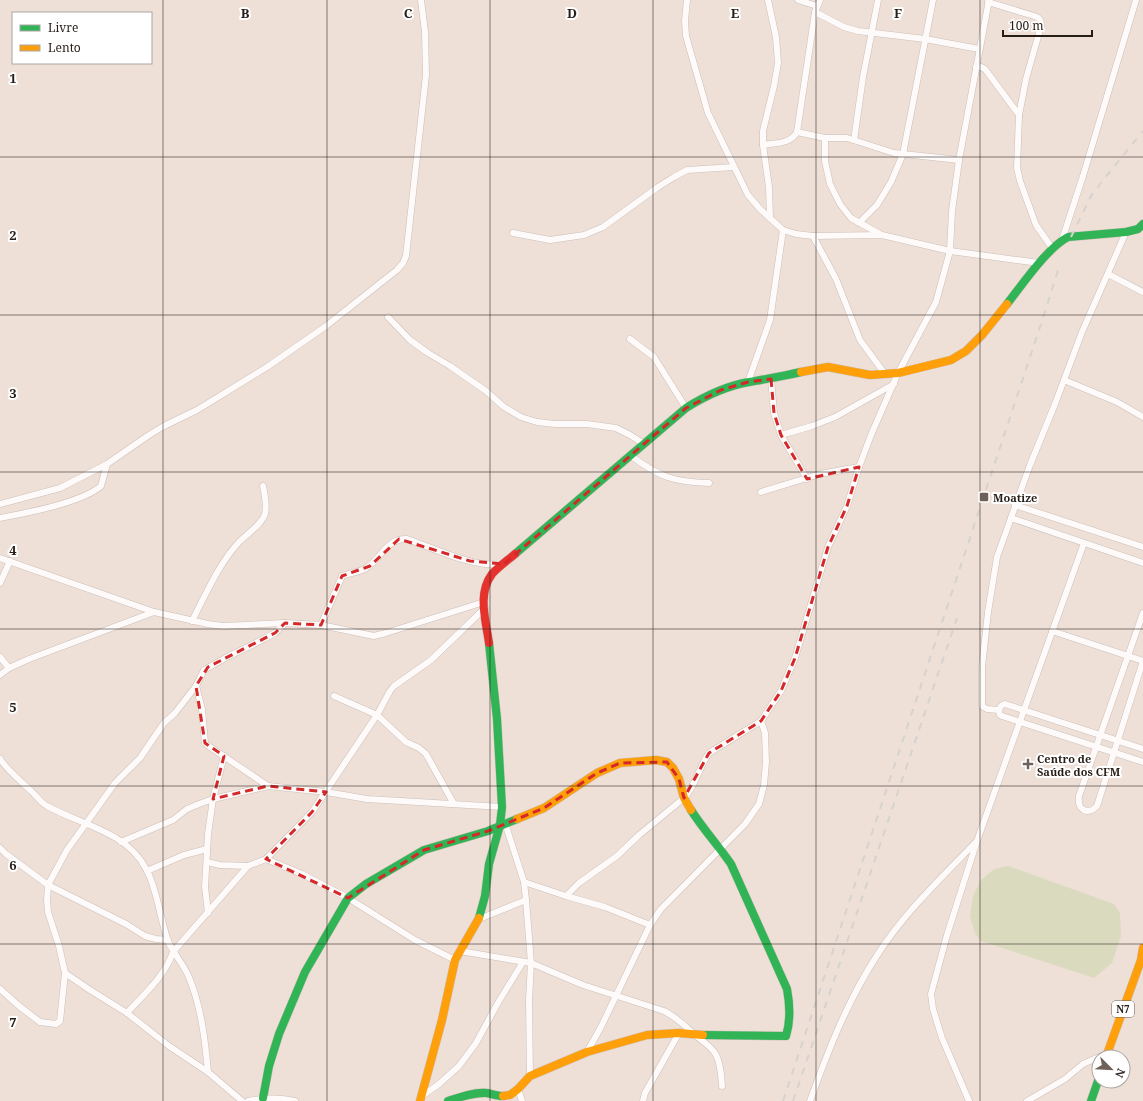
<svg xmlns="http://www.w3.org/2000/svg" width="1143" height="1101" viewBox="0 0 1143 1101" font-family="'Noto Serif',serif">
<style>
.garden{fill:#dadabe}
.lines{fill:none;stroke-linecap:round;stroke-linejoin:round}
.street-casing{stroke:#cbbfb8;stroke-width:7}
.fast-casing{stroke:#cbbfb8;stroke-width:9}
.slow-casing{stroke:#cbbfb8;stroke-width:9}
.jam-casing{stroke:#cbbfb8;stroke-width:9}
.street{stroke:#fdfaf9;stroke-width:6}
.fast{stroke:#30b455;stroke-width:8}
.slow{stroke:#ff9f0a;stroke-width:8}
.jam{stroke:#e5322d;stroke-width:8}
.rail{stroke:#d6d2ce;stroke-width:2;stroke-dasharray:7 7;stroke-linecap:butt}
.marked{fill:none;stroke:#d62828;stroke-width:3;stroke-dasharray:8 5;stroke-linejoin:round}
.grid{fill:none;stroke:#271d17;stroke-width:1;stroke-opacity:0.55}
.poi-dot{fill:#6d615a;stroke:#fff;stroke-width:1.5}
.labels{text-anchor:middle;dominant-baseline:central;stroke-width:4;stroke-linejoin:round;paint-order:stroke}
.shield{fill:#fff;stroke:#68615d;stroke-width:1}
.shield-label{font-size:10px;font-weight:bold;fill:#271d17}
.poi-label{font-size:11px;font-weight:bold;fill:#271d17;stroke:#fff;text-anchor:start}
.grid-label{font-size:13px;text-anchor:middle;font-weight:bold;fill:#271d17;stroke:#fff;stroke-width:4;stroke-linejoin:round;paint-order:stroke}
</style>
<rect width="100%" height="100%" fill="#efe0d7"/>
<path class="garden" d="M1008 866 1114 904 1120 913 1121 936 1112 963 1094 978 981 941 975 933 970 916 973 896 981 880 994 869Z"/>
<g class="lines">
<defs>
<g id="street">
<path d="M687 0 685 21 686 36 708 113 748 195 760 209 783 230 796 234 813 236 882 235 950 251 1039 263"/>
<path d="M768 0 776 37 778 63 774 86 763 131V145L769 187 770 218"/>
<path d="M798 0 817 6"/>
<path d="M988 2 1034 16C1040 18 1041 20 1041 26L1026 79 1019 115 1017 168 1020 181 1036 225 1052 248"/>
<path d="M815 12 844 27 858 31 925 39 979 49"/>
<path d="M976 67H981L985 69 1019 115"/>
<path d="M797 132 815 12 820 0"/>
<path d="M825 138V161L830 184 840 204 851 218 880 234"/>
<path d="M854 140 863 77 878 0"/>
<path d="M763 145C775 143 791 144 797 132L825 138H847L894 153 959 160"/>
<path d="M859 223 877 205 891 182 903 154 933 0"/>
<path d="M513 233 550 240 584 235 603 227 658 187 674 177 687 170 734 167"/>
<path d="M813 236 836 279 860 340 885 374"/>
<path d="M1062 240 1083 176 1136 0"/>
<path d="M1108 274 1143 292"/>
<path d="M388 317 410 340 428 353 450 366 486 391 504 407 521 417 537 422 555 424H587L616 428 630 435 644 444"/>
<path d="M630 339 654 357 686 408"/>
<path d="M771 379 774 413 781 435 807 479"/>
<path d="M1064 380 1117 402 1143 417"/>
<path d="M748 382 770 320 783 230"/>
<path d="M781 435 812 426 835 417 894 384"/>
<path d="M631 456C660 477 673 482 709 483"/>
<path d="M761 492 820 474 859 467"/>
<path d="M0 504 60 488 107 464 149 435 164 426 197 410 267 367 326 326 397 270 403 263 406 256 426 75 425 32 421 0"/>
<path d="M1015 505 1143 547"/>
<path d="M0 518C26 513 81 503 101 486L107 464"/>
<path d="M1011 518 1143 563"/>
<path d="M0 558 154 612 208 624 223 626 285 623 321 625 374 636 386 633 484 602"/>
<path d="M0 583 10 561"/>
<path d="M1143 613 1079 796C1077 810 1088 816 1097 806L1143 661"/>
<path d="M192 621C206 594 219 563 240 541 248 533 262 524 265 514 267 505 265 495 263 486"/>
<path d="M321 625 342 576C351 572 361 573 369 566 382 556 388 538 407 539 436 549 473 568 504 564"/>
<path d="M1052 631 1143 661"/>
<path d="M0 657 9 668"/>
<path d="M0 675 9 668 29 659 154 612"/>
<path d="M196 686 202 709 205 743 210 747 268 786"/>
<path d="M334 696 377 715 406 742 419 748 426 754 454 804"/>
<path d="M999 710 987 709 982 706V667L988 612 997 557 1030 465 1055 404 1082 332 1126 232"/>
<path d="M1143 749 1005 704C1000 705 998 710 1000 715L1002 716 1143 762"/>
<path d="M0 759C8 771 21 781 32 792 37 796 41 803 47 806 69 818 94 825 116 838 158 863 154 900 168 941 173 953 182 962 188 975 201 1005 205 1039 208 1072"/>
<path d="M505 823 524 882 526 900 531 963 529 1000 530 1076"/>
<path d="M121 842 173 820 187 809 199 804 213 799 268 786 326 792 367 799 502 807"/>
<path d="M0 848 6 854 48 885 126 924 145 936 156 939 168 940"/>
<path d="M266 859 302 874 348 898 415 940 455 960"/>
<path d="M207 862 220 865 248 866 266 859 312 812 377 715 390 691 394 686 431 660 485 608"/>
<path d="M147 871 184 855 207 849"/>
<path d="M524 882 566 896 605 907 650 925"/>
<path d="M566 896 579 883 617 856 639 835 684 798C696 785 699 767 709 753L761 721 781 691 795 658 828 547 847 506 859 467 871 435 898 373 936 302 950 251 952 211 959 160 989 0"/>
<path d="M208 913 205 887 208 834 213 799 224 756"/>
<path d="M479 919 526 900"/>
<path d="M460 951 531 963 583 985 664 1011C676 1017 684 1025 694 1034 701 1041 711 1045 716 1055 721 1064 721 1075 722 1086"/>
<path d="M65 973 90 990 127 1013 169 1046 208 1072 242 1101"/>
<path d="M0 989 19 1006 40 1022 56 1024 60 1021 65 973 59 946 48 912 47 900 48 885 67 850 115 783 140 758 164 723 175 713 196 686 204 670 229 656 252 645 275 633 285 623"/>
<path d="M127 1013C144 994 165 976 173 952L248 866"/>
<path d="M587 1052 601 1027 650 925 661 909 745 824 759 804 764 785 766 762 765 733 761 721"/>
<path d="M518 1089 522 1101"/>
<path d="M422 1096 439 1084 459 1066 476 1043 499 1001 523 962"/>
<path d="M248 1101C264 1098 279 1097 295 1101"/>
<path d="M643 1101 645 1093 679 1033"/>
<path d="M810 1101C828 1051 847 1002 876 957 903 914 941 878 976 842"/>
<path d="M969 1101 942 1038 933 1009 931 994 947 935 977 841 1084 543"/>
<path d="M1027 1101 1065 1079 1083 1064 1099 1057"/>
</g>
<g id="fast">
<path d="M1007 304C1022 285 1047 248 1068 237L1126 232 1138 229 1143 224"/>
<path d="M515 554 686 408C705 396 726 386 749 382 766 379 784 376 801 372"/>
<path d="M691 810C703 829 718 845 731 864L787 989C790 1005 791 1020 786 1036L703 1035"/>
<path d="M479 918 485 896 489 864 500 825 502 807 497 719 489 643"/>
<path d="M263 1098 269 1066 279 1034 305 972 348 898 366 884 424 850 488 831 517 819"/>
<path d="M448 1101C460 1097 474 1092 487 1093 492 1094 497 1096 503 1096"/>
<path d="M1091 1101 1099 1078"/>
</g>
<g id="slow">
<path d="M801 372 828 367 870 375 898 373 951 360 966 351 982 335 1007 304"/>
<path d="M517 819 544 808 597 773 620 763 656 760 667 762 673 768 679 779 684 798 691 810"/>
<path d="M1106 1057 1141 960 1143 948"/>
<path d="M503 1096 510 1095 518 1089 530 1076 587 1052 647 1035 679 1033 703 1035"/>
<path d="M420 1101 442 1020 455 960 479 918"/>
</g>
<path id="jam" d="M489 643C486 621 477 594 492 574 498 567 508 560 515 554"/>
</defs>
<use href="#street" class="street-casing"/>
<use href="#fast" class="fast-casing"/>
<use href="#slow" class="slow-casing"/>
<use href="#jam" class="jam-casing"/>
<use href="#street" class="street"/>
<use href="#fast" class="fast"/>
<use href="#slow" class="slow"/>
<use href="#jam" class="jam"/>
<g class="rail">
<path d="M1071 237 1091 196 1104 179 1143 131"/>
<path d="M783 1101 1042 321 1059 267"/>
<path d="M793 1101 957 618"/>
</g>
</g>
<path class="marked" d="M771 379 774 413 781 435 807 479 859 467 847 506 828 547 795 658 781 691 761 721 709 753 684 798 679 779 667 762 620 763 597 773 544 808 488 831 424 850 348 898 266 859 312 812 326 792 268 786 213 799 224 756 205 743 196 686 208 667 275 633 285 623 321 625 342 576 370 566 399 539 470 561 504 564 686 408 721 390 748 382Z"/>
<path class="grid" d="M163 0V1101M327 0V1101M490 0V1101M653 0V1101M816 0V1101M980 0V1101M0 157H1143M0 315H1143M0 472H1143M0 629H1143M0 786H1143M0 944H1143"/>
<g class="poi-dot">
<rect x="979" y="492" width="10" height="10" rx="2"/>
<path d="M1026 758h4v4h4v4h-4v4h-4v-4h-4v-4h4z"/>
</g>
<g class="labels">
<rect class="shield" x="1112" y="1001" width="22" height="16" rx="3"/>
<g class="shield-label">
<text x="1123" y="1009">N7</text>
</g>
<g class="poi-label">
<text x="993" y="497">Moatize</text>
<text x="1037" y="758">Centro de<tspan x="1037" dy="13">Saúde dos CFM</tspan></text>
</g>
</g>
<g class="grid-label">
<text x="245" y="18">B</text>
<text x="408" y="18">C</text>
<text x="572" y="18">D</text>
<text x="735" y="18">E</text>
<text x="898" y="18">F</text>
<text x="13" y="83">1</text>
<text x="13" y="240">2</text>
<text x="13" y="398">3</text>
<text x="13" y="555">4</text>
<text x="13" y="712">5</text>
<text x="13" y="870">6</text>
<text x="13" y="1027">7</text>
</g>
<rect x="12" y="12" width="140" height="52" fill="#ffffff" stroke="#a9a5a2"/>
<rect x="20" y="25" width="20" height="6" fill="#30b455" stroke="#a9a5a2"/>
<text x="48" y="32" font-size="12" fill="#271d17">Livre</text>
<rect x="20" y="45" width="20" height="6" fill="#ff9f0a" stroke="#a9a5a2"/>
<text x="48" y="52" font-size="12" fill="#271d17">Lento</text>
<g transform="translate(1111 1069) rotate(114)"><circle r="19" fill="#ffffff" stroke="#a9a5a2"/>
<path d="M0-3L7 15L0 10L-7 15Z" fill="#6d615a"/>
<text y="-6" font-size="11" font-weight="bold" text-anchor="middle" fill="#271d17">N</text>
</g>
<path d="M1003 30v6h89v-6" fill="none" stroke="#271d17" stroke-width="2"/>
<text x="1009" y="30" font-size="12" fill="#271d17" stroke="#ffffff" stroke-width="3" paint-order="stroke">100 m</text>
</svg>
